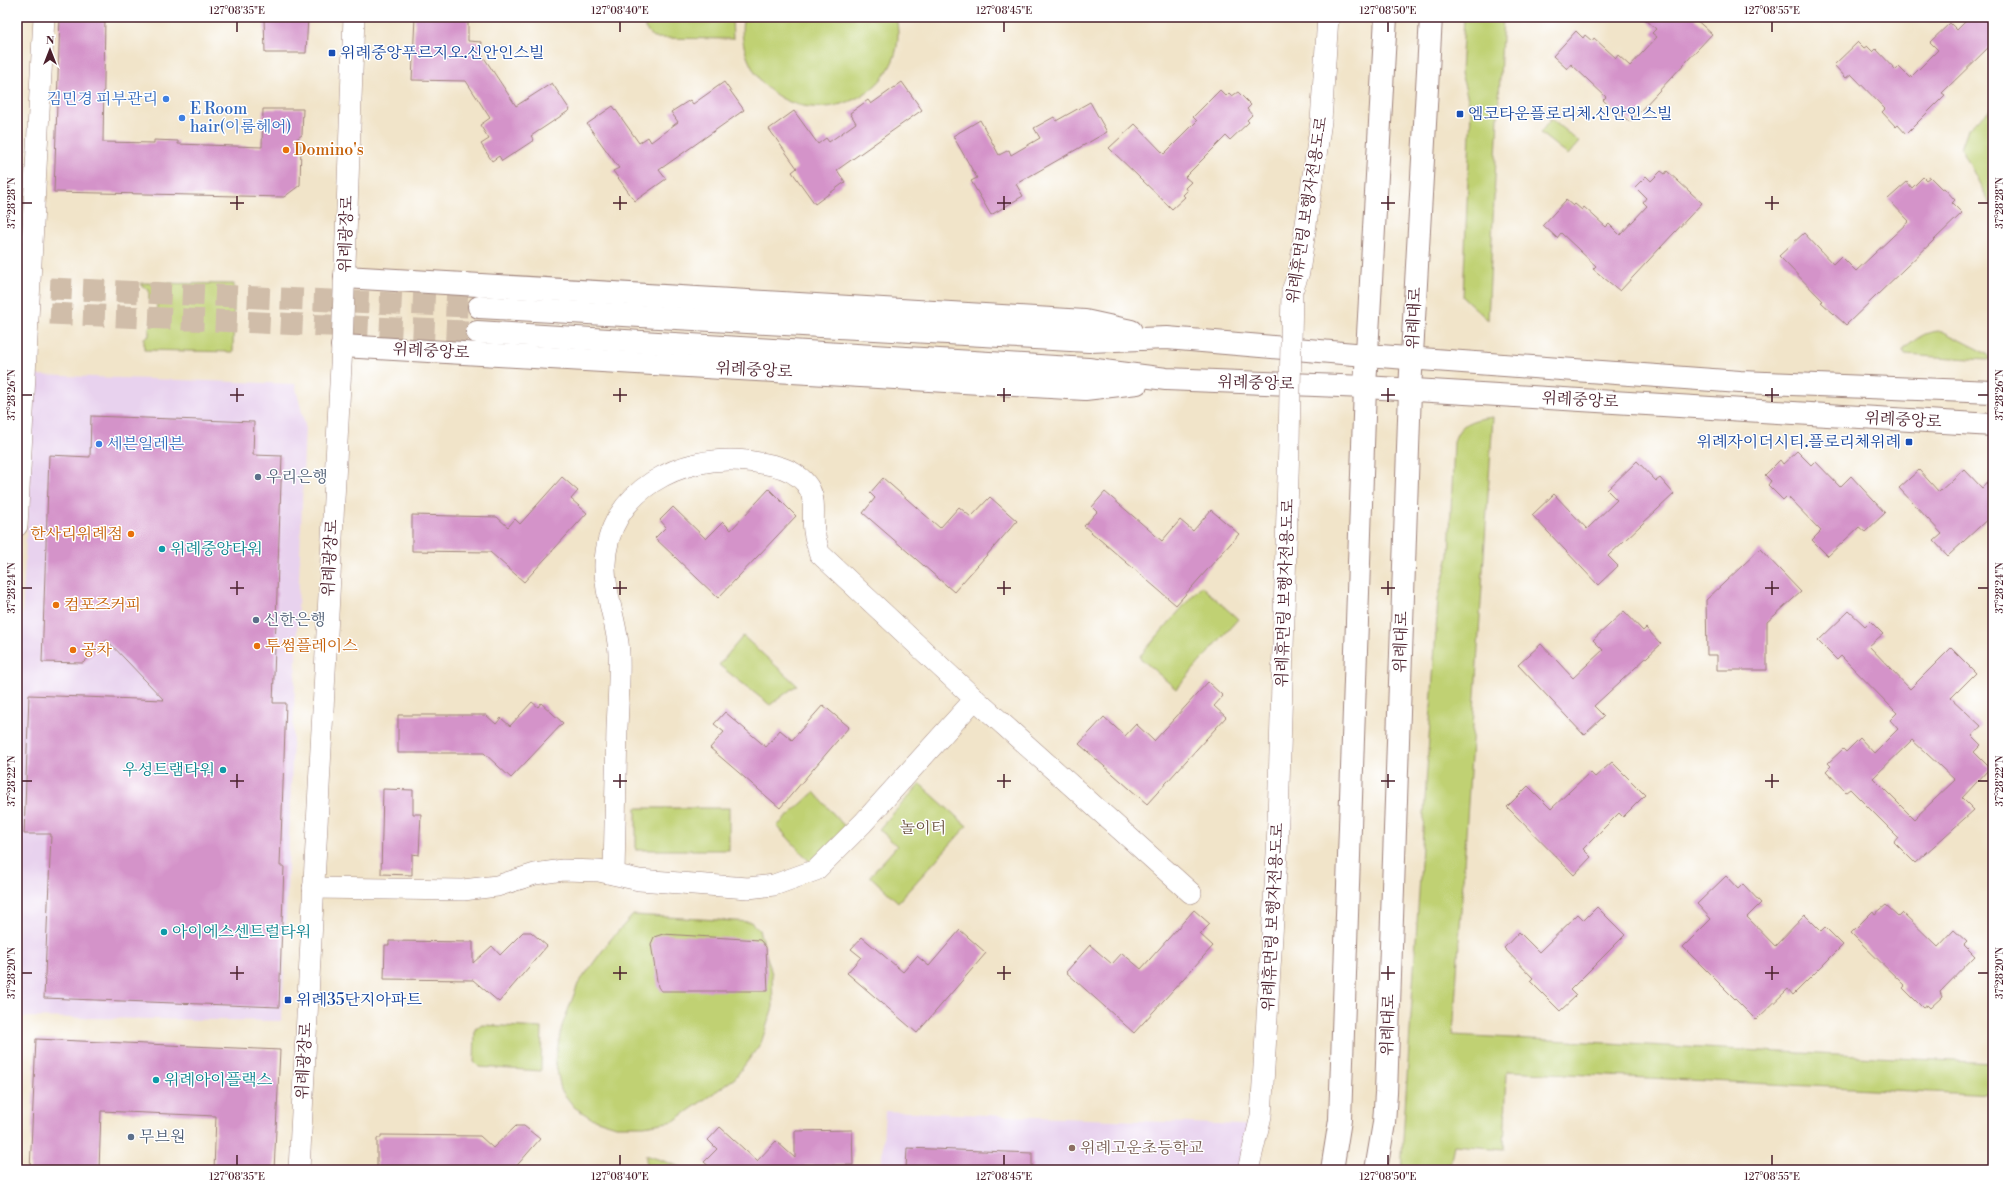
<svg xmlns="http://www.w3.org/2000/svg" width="2010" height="1187" viewBox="0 0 2010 1187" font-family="'Libre Bodoni','Noto Serif KR',serif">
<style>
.built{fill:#e8d2ee}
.green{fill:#c0d173;stroke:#85784f}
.building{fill:#d493c9;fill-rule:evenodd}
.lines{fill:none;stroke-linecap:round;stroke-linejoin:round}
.major-tunnel{stroke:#d0bda9;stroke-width:22;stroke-dasharray:22 11;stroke-linecap:butt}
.minor-casing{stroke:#9e827a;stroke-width:22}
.major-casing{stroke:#9e827a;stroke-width:24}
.minor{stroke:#fff;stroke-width:21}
.major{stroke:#fff;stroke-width:22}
.tram{stroke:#4a1f2b;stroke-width:1}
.minor-bridge-casing{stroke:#9e827a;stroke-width:22;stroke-linecap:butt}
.minor-bridge{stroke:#fff;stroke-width:21}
.ticks{fill:none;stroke:#4a1f2b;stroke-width:1.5}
.transit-dot{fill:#1a4fb4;stroke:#fff;stroke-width:1.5}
.shop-dot{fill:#3f7fe0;stroke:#fff;stroke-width:1.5}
.food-dot{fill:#e8710a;stroke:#fff;stroke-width:1.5}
.service-dot{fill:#5c6f8a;stroke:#fff;stroke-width:1.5}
.culture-dot{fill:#0f9aa8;stroke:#fff;stroke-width:1.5}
.education-dot{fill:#8d6e63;stroke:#fff;stroke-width:1.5}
.labels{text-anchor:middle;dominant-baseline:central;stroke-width:3;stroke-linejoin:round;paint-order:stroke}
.transit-label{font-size:16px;fill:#164399;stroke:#fff;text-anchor:start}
.shop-label{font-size:16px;fill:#366cbe;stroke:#fff;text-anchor:start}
.food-label{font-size:16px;fill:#c56008;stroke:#fff;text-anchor:start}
.street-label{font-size:16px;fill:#4a1f2b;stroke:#fff}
.service-label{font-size:16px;fill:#4e5e75;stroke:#fff;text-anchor:start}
.culture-label{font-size:16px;fill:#0d838f;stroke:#fff;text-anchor:start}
.park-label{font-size:16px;fill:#6d5441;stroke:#fff}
.education-label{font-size:16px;fill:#785e54;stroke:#fff;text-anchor:start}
.neatline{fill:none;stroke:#4a1f2b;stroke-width:1.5}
.ticks-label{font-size:10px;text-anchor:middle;fill:#4a1f2b}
</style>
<rect width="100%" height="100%" fill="#fff"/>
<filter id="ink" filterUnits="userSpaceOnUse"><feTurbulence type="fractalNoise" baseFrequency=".025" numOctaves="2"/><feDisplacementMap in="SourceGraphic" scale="8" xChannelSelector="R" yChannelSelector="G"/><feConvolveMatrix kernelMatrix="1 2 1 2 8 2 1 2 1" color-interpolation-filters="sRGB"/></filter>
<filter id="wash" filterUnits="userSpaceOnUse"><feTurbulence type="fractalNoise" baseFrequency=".012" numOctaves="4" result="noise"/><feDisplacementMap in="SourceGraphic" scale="16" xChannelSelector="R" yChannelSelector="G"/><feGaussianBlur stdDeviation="0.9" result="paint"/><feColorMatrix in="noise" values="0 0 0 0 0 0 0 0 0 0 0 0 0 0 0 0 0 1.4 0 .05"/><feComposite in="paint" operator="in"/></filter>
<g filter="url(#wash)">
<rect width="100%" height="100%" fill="#f1e4c9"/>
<g class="built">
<path d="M34 375 295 384 305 425 282 1021 17 1017V724Z"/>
<path d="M885 1111 1268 1126 1257 1170H881Z"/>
</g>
<g class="green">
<path d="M646 17H732L733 39 653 38 645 28Z"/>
<path d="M744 17H896C916 104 784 147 748 59 743 46 740 30 744 17Z"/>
<path d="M1037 17H1089L1085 20H1041Z"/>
<path d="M1464 17H1503L1488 320 1463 297 1471 110 1461 73Z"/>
<path d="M1993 107V204L1989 202 1961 148 1968 129Z"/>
<path d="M1551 119 1579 142 1568 155 1540 133Z"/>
<path d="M141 283 234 284 233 352 144 350V338L149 336V327L156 324 157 303 149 301V290L141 285Z"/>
<path d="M1942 331 1987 354 1990 359 1987 360 1904 355 1903 353V350C1916 339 1924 331 1942 331Z"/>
<path d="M1493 417 1453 1035 1993 1063V1095L1507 1071 1504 1149 1454 1145 1449 1170H1401L1438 599 1449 556 1454 442C1459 422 1475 419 1493 417Z"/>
<path d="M1201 586 1238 619 1176 689 1139 657Z"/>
<path d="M743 636 797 685 770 705 719 665Z"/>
<path d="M920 784 967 826 898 902 870 876 897 846 879 829Z"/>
<path d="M814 792 848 830 812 864 777 826Z"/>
<rect x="636" y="808" width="93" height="42"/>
<path d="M633 915 751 922 759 930 772 974 773 1007 761 1043 735 1078 674 1121 644 1126H616L591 1118 574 1107 561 1090 555 1060 562 1026 578 984 611 939Z"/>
<path d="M482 1025 542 1028 541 1071 479 1067 474 1062 475 1029Z"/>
<path d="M646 1155 690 1170H646Z"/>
</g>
<g id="blocks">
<g class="building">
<path d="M60 17H105L103 142 154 143V140L178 141V144L262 147 263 109H303L302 135 295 140 301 146 300 185 284 197 54 192Z"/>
<path d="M264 17H308L306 53H265Z"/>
<path d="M415 17H468V41L482 42 481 53 516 106 552 83 570 110 531 136 534 140 502 161 499 156 492 161 481 144 489 139 480 125 490 118 466 81 412 80Z"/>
<path d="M1643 17H1693L1712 34 1630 122 1621 115 1620 116 1603 100 1606 97 1571 64 1567 69 1553 56 1576 31 1583 38 1585 35 1592 41 1594 38 1616 58 1618 55 1630 66 1657 37 1652 33 1656 29Z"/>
<path d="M1970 17H1993V43L1942 93 1945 95 1906 134 1898 125 1896 127 1882 112 1885 109 1851 74 1846 78 1834 65 1858 42 1864 48 1867 46 1873 52 1876 49 1896 70 1899 67 1910 78 1938 50 1930 42 1950 23 1957 30Z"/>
<path d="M724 82 744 110 659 170 666 179 635 201 613 171 619 168 587 124 613 106 639 143 648 137 651 142 678 122 671 112 690 100 693 104Z"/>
<path d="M902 82 922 110 837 170 845 182 815 204 792 172 797 168 769 129 794 111 818 144 826 138 829 142 856 123 850 113 868 100 871 104Z"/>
<path d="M1220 90 1226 96 1229 93 1232 96 1238 92 1251 105 1247 109 1252 115 1247 120 1249 122 1230 140 1226 136 1185 177 1191 182 1185 188 1187 191 1183 195 1185 197 1172 209 1109 148 1135 124 1164 154 1197 121 1193 117Z"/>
<path d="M1090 102 1107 132 1016 184 1023 196 991 215 971 181 977 178 953 136 980 120 999 155 1009 150 1011 155 1040 138 1034 128 1054 117 1056 121Z"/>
<path d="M1661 171 1665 174 1667 171 1702 203 1620 291 1593 269 1596 266 1561 233 1557 238 1543 225 1566 200 1573 206 1575 204 1582 210 1584 207 1606 227 1609 224 1620 235 1647 206 1643 202 1646 198 1635 187 1646 176 1651 181Z"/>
<path d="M1923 177 1926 180 1930 177 1942 189 1944 188 1955 200 1952 203 1962 213 1846 325 1821 302 1823 301 1779 256 1804 233 1833 264 1841 256 1856 271 1909 221 1888 199 1907 182 1912 188Z"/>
<path d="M91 416 254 422 253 455 282 456 273 703H286L280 866H284L279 1007 44 998 51 834H24L29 695 164 700 107 640 83 663 42 662 49 455 90 457Z"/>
<path d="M1797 451 1811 465 1815 461 1840 487 1851 476 1885 513 1865 532 1859 527 1828 556 1812 540 1821 531 1787 496 1783 500 1768 485 1771 481 1765 475 1780 460 1783 464Z"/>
<path d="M1637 461 1656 481 1660 478 1674 494 1608 556 1618 566 1598 585 1532 515 1554 494 1587 529 1617 500 1607 490Z"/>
<path d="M1964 469 1982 488 1993 479V514L1948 556 1934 541 1942 534 1899 488 1919 470 1939 492Z"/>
<path d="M562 477 578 491 571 499 587 513 524 582 490 552 412 551V515L497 517 508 527 515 519 520 524Z"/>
<path d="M883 478 940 528 959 507 971 517 990 497 1017 521 954 592 863 513 875 498 870 493Z"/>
<path d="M769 489 796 516 718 598 655 538 666 527 660 520 673 507 706 539 723 522 731 530Z"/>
<path d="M1105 492 1162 541 1180 520 1193 531 1211 510 1239 534 1176 605 1084 526 1097 512 1092 507Z"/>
<path d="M1760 549 1801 592 1767 622V670H1717V655H1707L1706 600Z"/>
<path d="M1624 611 1643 631 1646 628 1661 644 1594 706 1604 716 1584 735 1518 665 1541 644 1573 678 1603 650 1593 640Z"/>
<path d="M1849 611 1865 626 1870 621 1883 634 1869 646 1910 689 1951 648 1976 673 1951 698 1981 726 1972 736 1981 745 1974 752 1990 768 1962 798 1974 810 1915 863 1894 842 1898 837 1850 789 1846 792 1826 771 1831 766 1828 763 1843 749 1846 752 1860 738 1874 753 1898 729 1890 720 1897 713 1841 656 1837 660 1818 641ZM1912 740 1955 780 1914 819 1873 778Z"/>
<path d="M1208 682 1223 696 1214 706 1226 717 1147 804 1079 744 1104 717 1125 736 1136 724 1154 741Z"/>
<path d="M532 702 538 707 541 703 563 723 511 778 484 753H398V715H486L496 724 501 718 510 726Z"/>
<path d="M823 705 849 727 780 808 710 748 724 732 714 724 725 712 766 747 780 730 792 740Z"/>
<path d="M1612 762 1645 795 1623 817 1619 813 1583 849 1591 857 1574 875 1507 807 1528 786 1551 809 1590 772 1595 777Z"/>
<path d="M383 789 413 790V814H421L419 855 412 854V875L381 874Z"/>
<path d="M1726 876 1738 889 1743 884 1761 903 1747 917 1775 946 1805 915 1821 931 1825 927 1843 945 1793 995 1788 989 1756 1020 1683 947 1711 919 1697 904Z"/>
<path d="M1886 905 1898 916 1902 912 1938 947 1954 930 1967 942 1964 945 1975 956 1940 992 1942 997 1930 1008 1927 1005 1923 1008 1903 988 1905 986 1851 933 1873 911 1875 914Z"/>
<path d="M1597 907 1625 935 1570 990 1576 996 1560 1011 1530 981 1533 978 1504 948 1519 932 1539 952 1578 914 1584 920Z"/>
<path d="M1194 910 1210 924 1200 934 1213 946 1134 1033 1066 972 1090 945 1112 964 1122 953 1141 969Z"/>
<path d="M960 930 986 953 917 1033 847 973 861 957 851 949 862 937 903 972 917 956 929 966Z"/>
<path d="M523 932H531L547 946 499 1002 473 980 384 979 385 945H389V941L473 942V963L492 946 500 955Z"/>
<path d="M663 934 760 940 766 947 768 991H661L658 987 651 944 654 937Z"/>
<path d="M36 1039 280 1050 274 1170H214L216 1116 101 1111 99 1170H30Z"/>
<path d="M516 1126H524L540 1139 513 1170H377V1138H381V1135L480 1136 493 1148Z"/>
<path d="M720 1127 757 1161 776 1141 795 1158V1131L852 1130 853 1165 804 1166 808 1170H713L704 1162 717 1149 708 1140Z"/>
<path d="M907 1148 1032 1153V1170H906Z"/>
</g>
</g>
</g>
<g filter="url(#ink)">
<use href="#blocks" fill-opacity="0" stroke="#9e827a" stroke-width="1"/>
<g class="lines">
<g class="major-tunnel">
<path d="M17 287 479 307"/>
<path d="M17 312 477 332"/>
</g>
<defs>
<g id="minor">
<path d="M1292 291 1299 272 1321 121 1328 17"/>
<path d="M17 526 44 17"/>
<path d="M614 874C615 826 616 777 617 728 618 704 620 678 619 654 618 624 604 595 605 564 607 491 682 453 747 461 769 464 798 467 810 490 816 502 812 518 814 531 815 539 818 546 819 553L975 699 1191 893"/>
<path d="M313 888 463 890 497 886 535 874 563 870 599 871 639 880 748 888 774 885 816 870 863 823 975 699"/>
<path d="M299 1170 342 346 354 17"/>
<path d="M1248 1170 1261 1116 1277 854 1289 443"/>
</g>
<g id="major">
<path d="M345 277 1085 321 1131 331"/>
<path d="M479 307 1089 341 1167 338 1366 355 1740 382 1993 392"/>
<path d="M477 332 1088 369 1166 379 1365 387 1993 425"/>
<path d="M342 346 1085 389 1137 383"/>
<path d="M1332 1170 1340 1120 1365 387 1386 17"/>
<path d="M1376 1170 1384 1123 1386 1093 1410 390 1431 17"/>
</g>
</defs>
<use href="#minor" class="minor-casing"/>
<use href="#major" class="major-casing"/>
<use href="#minor" class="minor"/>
<use href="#major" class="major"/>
<path class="tram" d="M17 20V17"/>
<defs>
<path id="minor-bridge" d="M1289 443 1292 291"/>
</defs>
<use href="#minor-bridge" class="minor-bridge-casing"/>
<use href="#minor-bridge" class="minor-bridge"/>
</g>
</g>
<path class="ticks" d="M237 22V32M620 22V32M1004 22V32M1388 22V32M1772 22V32M237 196V210M620 196V210M1004 196V210M1388 196V210M1772 196V210M22 203H32M230 203H244M613 203H627M997 203H1011M1381 203H1395M1765 203H1779M1978 203H1988M237 388V402M620 388V402M1004 388V402M1388 388V402M1772 388V402M22 395H32M230 395H244M613 395H627M997 395H1011M1381 395H1395M1765 395H1779M1978 395H1988M237 581V595M620 581V595M1004 581V595M1388 581V595M1772 581V595M22 588H32M230 588H244M613 588H627M997 588H1011M1381 588H1395M1765 588H1779M1978 588H1988M237 774V788M620 774V788M1004 774V788M1388 774V788M1772 774V788M22 781H32M230 781H244M613 781H627M997 781H1011M1381 781H1395M1765 781H1779M1978 781H1988M237 966V980M620 966V980M1004 966V980M1388 966V980M1772 966V980M22 973H32M230 973H244M613 973H627M997 973H1011M1381 973H1395M1765 973H1779M1978 973H1988M237 1155V1165M620 1155V1165M1004 1155V1165M1388 1155V1165M1772 1155V1165"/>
<g class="transit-dot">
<rect x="328" y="49" width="8" height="8" rx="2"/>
<rect x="1456" y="110" width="8" height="8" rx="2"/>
<rect x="1905" y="438" width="8" height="8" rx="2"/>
<rect x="284" y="996" width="8" height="8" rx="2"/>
</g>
<g class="shop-dot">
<circle cx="166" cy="99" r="4"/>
<circle cx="182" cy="118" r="4"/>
<circle cx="99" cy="444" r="4"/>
</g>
<g class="food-dot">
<circle cx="286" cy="150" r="4"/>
<circle cx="131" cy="534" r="4"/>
<circle cx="56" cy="605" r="4"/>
<circle cx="257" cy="646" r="4"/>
<circle cx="73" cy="650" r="4"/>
</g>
<g class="service-dot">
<circle cx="258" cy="477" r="4"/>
<circle cx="256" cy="620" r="4"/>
<circle cx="131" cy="1137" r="4"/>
</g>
<g class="culture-dot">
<circle cx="162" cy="549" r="4"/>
<circle cx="223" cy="770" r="4"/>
<circle cx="164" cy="932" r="4"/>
<circle cx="156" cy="1080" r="4"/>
</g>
<circle class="education-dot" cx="1072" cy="1148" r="4"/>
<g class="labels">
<g class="transit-label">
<text x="340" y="53">위례중앙푸르지오.신안인스빌</text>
<text x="1468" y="114">엠코타운플로리체.신안인스빌</text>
<text x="1901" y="442" text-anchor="end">위례자이더시티.플로리체위례</text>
<text x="296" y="1000">위례35단지아파트</text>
</g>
<g class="shop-label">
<text x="158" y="99" text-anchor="end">김민경 피부관리</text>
<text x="190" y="109">E Room<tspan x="190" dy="18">hair(이룸헤어)</tspan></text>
<text x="107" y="444">세븐일레븐</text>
</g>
<g class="food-label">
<text x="294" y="150">Domino's</text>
<text x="123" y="534" text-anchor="end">한사리위례점</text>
<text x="64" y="605">컴포즈커피</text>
<text x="265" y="646">투썸플레이스</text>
<text x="81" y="650">공차</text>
</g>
<g class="street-label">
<text transform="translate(1307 210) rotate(-81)">위례휴먼링 보행자전용도로</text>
<text transform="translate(346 234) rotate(-88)">위례광장로</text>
<text transform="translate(1414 318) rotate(-87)">위례대로</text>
<text transform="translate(431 351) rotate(3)">위례중앙로</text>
<text transform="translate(754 370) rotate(3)">위례중앙로</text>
<text transform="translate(1256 383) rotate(2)">위례중앙로</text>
<text transform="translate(1580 400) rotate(3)">위례중앙로</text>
<text transform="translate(1903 420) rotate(3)">위례중앙로</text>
<text transform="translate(330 558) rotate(-87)">위례광장로</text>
<text transform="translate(1285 593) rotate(-88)">위례휴먼링 보행자전용도로</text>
<text transform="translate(1401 642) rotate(-88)">위례대로</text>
<text transform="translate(1273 917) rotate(-87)">위례휴먼링 보행자전용도로</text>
<text transform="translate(1388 1025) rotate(-88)">위례대로</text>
<text transform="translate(304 1061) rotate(-87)">위례광장로</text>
</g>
<g class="service-label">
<text x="266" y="477">우리은행</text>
<text x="264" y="620">신한은행</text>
<text x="139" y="1137">무브원</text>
</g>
<g class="culture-label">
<text x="170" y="549">위례중앙타워</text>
<text x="215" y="770" text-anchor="end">우성트램타워</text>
<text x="172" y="932">아이에스센트럴타워</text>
<text x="164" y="1080">위례아이플랙스</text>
</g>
<g class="park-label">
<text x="923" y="828">놀이터</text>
</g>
<g class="education-label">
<text x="1080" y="1148">위례고운초등학교</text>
</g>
</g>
<rect width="2010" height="1187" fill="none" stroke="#fff" stroke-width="44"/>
<g transform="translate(50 50)" stroke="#ffffff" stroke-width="3" paint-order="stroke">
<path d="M0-3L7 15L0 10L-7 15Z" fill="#4a1f2b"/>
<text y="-6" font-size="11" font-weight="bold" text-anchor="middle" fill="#4a1f2b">N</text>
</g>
<rect x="22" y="22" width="1966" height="1143" class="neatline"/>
<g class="ticks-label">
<text x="237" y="14">127°08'35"E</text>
<text x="620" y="14">127°08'40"E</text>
<text x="1004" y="14">127°08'45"E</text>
<text x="1388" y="14">127°08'50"E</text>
<text x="1772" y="14">127°08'55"E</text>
<text transform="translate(11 203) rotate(-90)" y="4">37°28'28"N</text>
<text transform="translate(1999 203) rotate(-90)" y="4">37°28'28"N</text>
<text transform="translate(11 395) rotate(-90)" y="4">37°28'26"N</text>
<text transform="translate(1999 395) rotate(-90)" y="4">37°28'26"N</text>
<text transform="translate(11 588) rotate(-90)" y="4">37°28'24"N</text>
<text transform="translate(1999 588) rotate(-90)" y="4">37°28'24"N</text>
<text transform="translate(11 781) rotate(-90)" y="4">37°28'22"N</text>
<text transform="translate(1999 781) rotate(-90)" y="4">37°28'22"N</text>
<text transform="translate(11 973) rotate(-90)" y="4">37°28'20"N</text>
<text transform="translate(1999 973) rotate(-90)" y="4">37°28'20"N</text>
<text x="237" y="1180">127°08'35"E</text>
<text x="620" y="1180">127°08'40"E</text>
<text x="1004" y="1180">127°08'45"E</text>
<text x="1388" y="1180">127°08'50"E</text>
<text x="1772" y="1180">127°08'55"E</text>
</g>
</svg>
